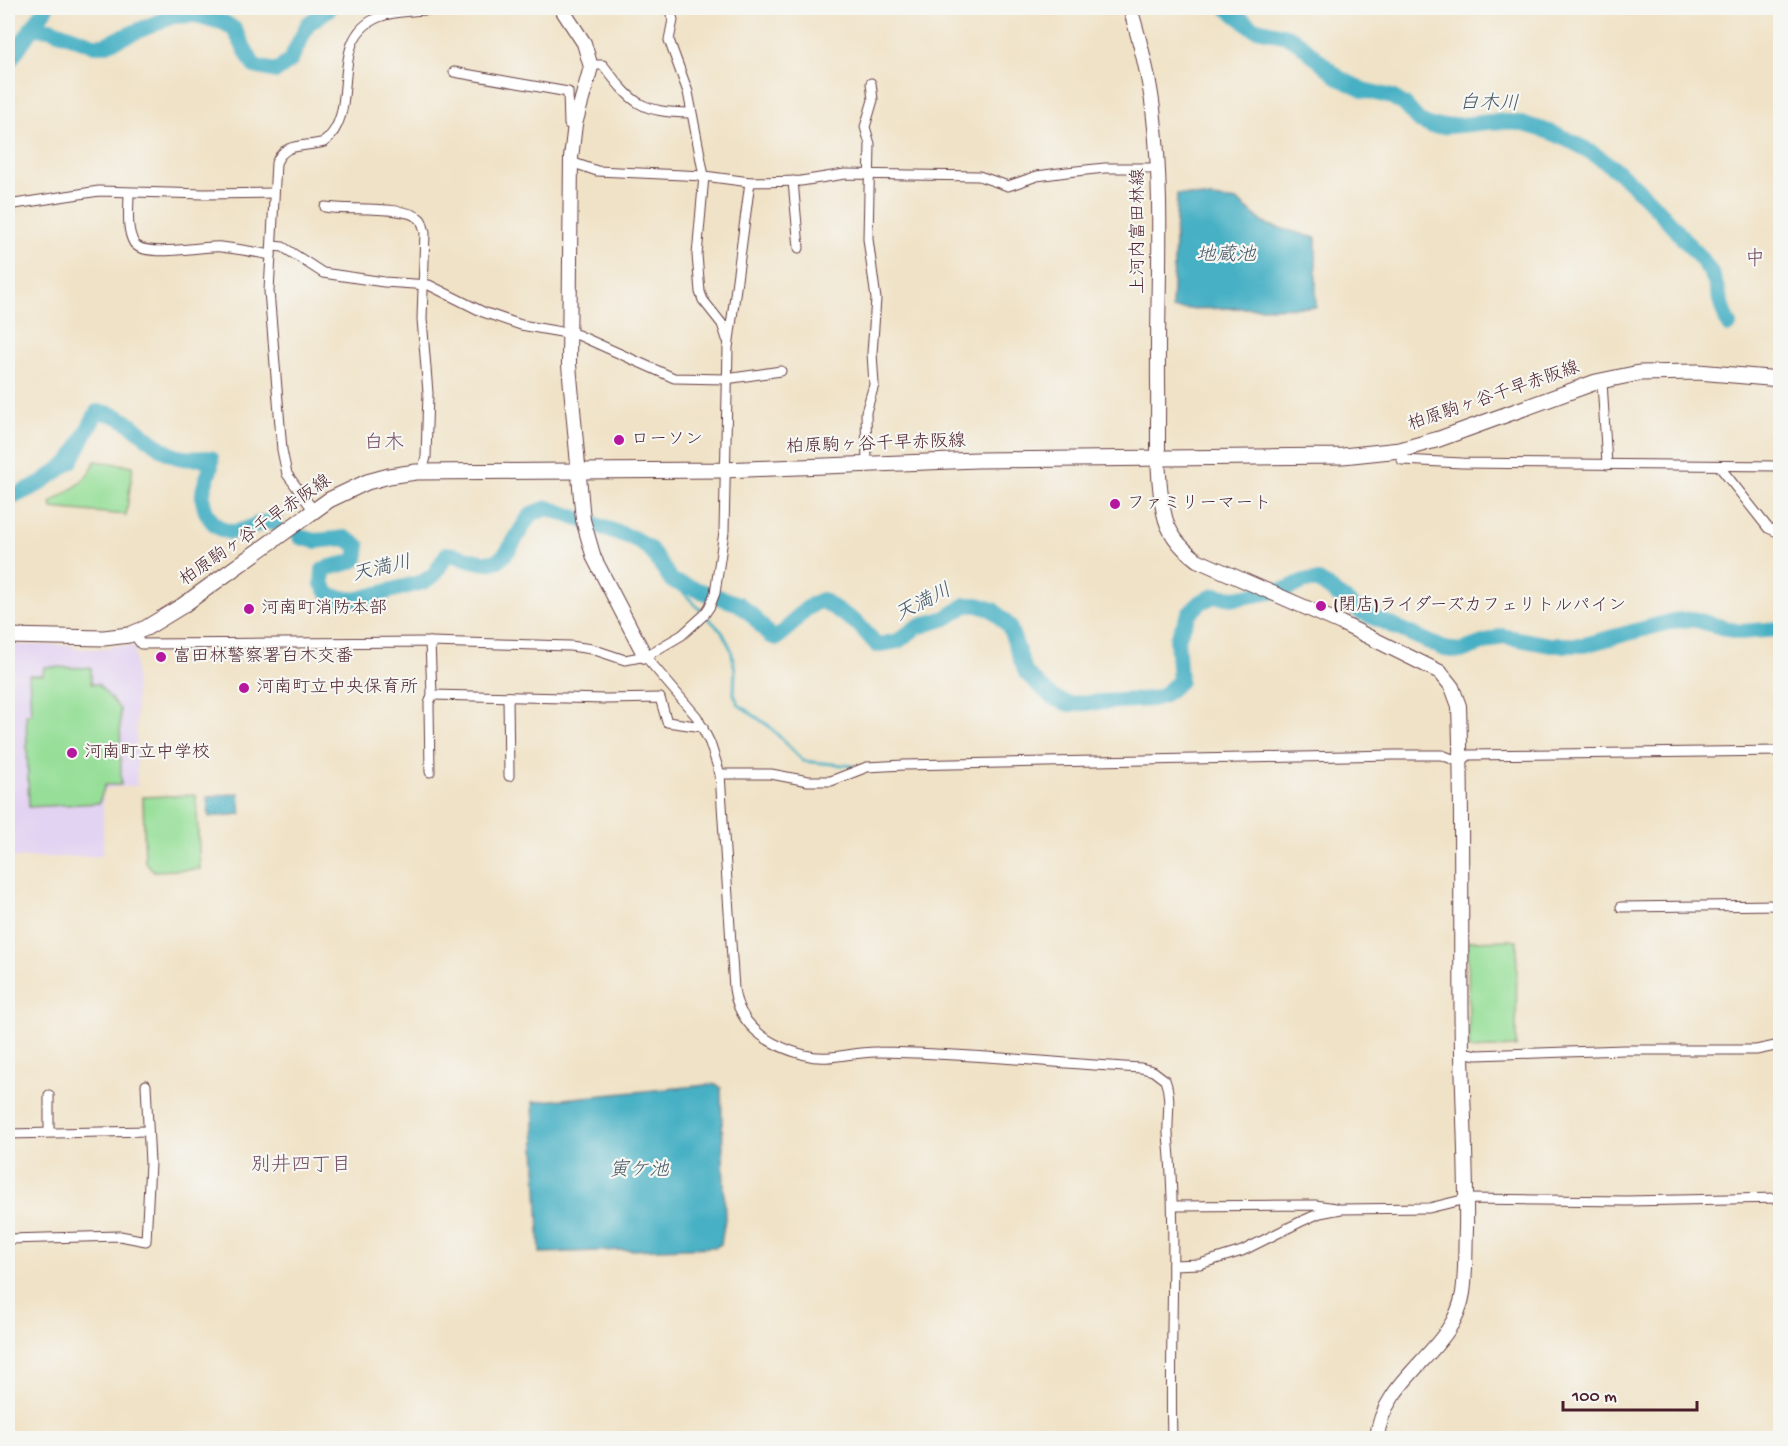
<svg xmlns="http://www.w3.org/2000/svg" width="1788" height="1446" viewBox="0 0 1788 1446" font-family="'Gochi Hand','Klee One',sans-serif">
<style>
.built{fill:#e3d3f2}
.green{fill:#97df99;stroke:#707f62;stroke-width:1.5}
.water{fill:#46b0c4;stroke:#486878;stroke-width:1.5}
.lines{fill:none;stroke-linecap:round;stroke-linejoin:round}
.stream{stroke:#46b0c4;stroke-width:3}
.river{stroke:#46b0c4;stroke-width:16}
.street-casing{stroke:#633c42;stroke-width:11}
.secondary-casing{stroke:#633c42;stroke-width:16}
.primary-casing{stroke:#633c42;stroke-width:17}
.street{stroke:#fff;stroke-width:9}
.secondary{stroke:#fff;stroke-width:14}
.primary{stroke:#fff;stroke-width:15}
.poi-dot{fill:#b5179e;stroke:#f6f6f2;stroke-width:2}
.labels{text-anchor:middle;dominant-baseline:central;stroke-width:4.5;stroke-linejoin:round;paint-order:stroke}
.street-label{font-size:18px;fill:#4a1f2b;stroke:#f6f6f2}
.poi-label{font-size:18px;fill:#4a1f2b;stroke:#f6f6f2;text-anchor:start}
.water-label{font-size:20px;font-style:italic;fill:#485968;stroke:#f6f6f2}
.neighbourhood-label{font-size:20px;fill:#744e64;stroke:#f6f6f2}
</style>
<rect width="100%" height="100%" fill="#f6f6f2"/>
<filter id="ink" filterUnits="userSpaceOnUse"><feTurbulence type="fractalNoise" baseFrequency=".0167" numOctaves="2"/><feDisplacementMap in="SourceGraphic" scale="12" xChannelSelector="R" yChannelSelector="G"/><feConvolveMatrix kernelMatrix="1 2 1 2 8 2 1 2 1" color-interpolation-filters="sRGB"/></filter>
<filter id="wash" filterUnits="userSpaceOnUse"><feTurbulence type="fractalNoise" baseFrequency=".008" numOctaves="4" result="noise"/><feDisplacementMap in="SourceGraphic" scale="24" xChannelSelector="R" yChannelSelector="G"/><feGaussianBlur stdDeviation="1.35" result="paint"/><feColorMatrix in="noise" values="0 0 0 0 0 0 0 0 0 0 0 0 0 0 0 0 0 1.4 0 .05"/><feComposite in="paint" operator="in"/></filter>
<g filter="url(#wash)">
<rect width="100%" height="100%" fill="#f0e2c6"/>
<path class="built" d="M8 645H70L76 649H106L113 646H135L137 786 108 788 103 793V854L99 856 8 858Z"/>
<g class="green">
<path d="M95 461 133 466 126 515 52 508 51 503C67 492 89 481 95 461Z"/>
<path d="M44 667 91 668V684H98L120 709 121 785H105L99 803 29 807 26 714H31L29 675H43Z"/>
<path d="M196 795 200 869 154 871 145 862 143 797Z"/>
<path d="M1517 940 1516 1047 1469 1049 1468 941Z"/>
</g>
<g class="water">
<path d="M1177 194 1238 201 1265 224 1316 238V307L1172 309Z"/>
<path d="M239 793 241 814 209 817 207 797Z"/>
<path d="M716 1084 721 1088 725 1219 721 1244 716 1247 540 1253 533 1102Z"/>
</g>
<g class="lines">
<path class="stream" d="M672 581 722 632 731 649 735 670 734 694 739 705 769 726 803 761 853 766"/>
<g class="river">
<path d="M1227 8 1253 28 1287 36 1298 42 1339 78 1363 90 1392 97 1405 105 1419 121 1431 126C1459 128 1490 118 1518 123 1586 137 1633 179 1677 231 1687 244 1700 256 1709 270 1720 287 1719 307 1729 325"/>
<path d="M31 28 50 29 94 45H104L173 16 196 15 225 23 234 29 254 66 276 71 290 61 308 24 330 8"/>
<path d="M8 63 46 8"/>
<path d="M8 499 39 484 71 461 97 412C130 412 149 448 178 457 188 460 201 458 211 458 213 471 204 480 203 493 201 513 218 537 240 531 257 527 255 521 276 522"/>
<path d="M300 537 315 541 345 538 358 546 356 559C345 566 334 564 323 570L322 584 330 596 355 600 423 582 434 575 447 554C461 555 479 565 493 562 509 559 519 528 531 515 535 511 543 510 548 508L633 538 650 549 672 581 739 604 753 616 770 636 776 638C795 626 797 610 822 600L858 624 877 645 898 641 917 627 946 618 966 605H978L993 610 1009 626 1026 673 1053 698 1069 704 1153 699 1162 696 1180 681 1177 639 1189 614 1201 602 1214 596 1236 598 1287 589 1304 581H1319L1361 612 1445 649 1461 651 1502 636 1550 645H1584L1673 621 1693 619 1739 632 1780 629"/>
</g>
</g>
</g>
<g filter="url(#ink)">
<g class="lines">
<defs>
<g id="street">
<path d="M669 8 673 20 669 40 688 92 704 176 697 255 700 292 703 300 722 324 727 339"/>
<path d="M591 65H603C633 104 640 112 691 113"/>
<path d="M454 72 568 92 569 124 575 127"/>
<path d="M571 162 597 171 704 176 750 182 801 181 845 174 979 176 1008 186 1037 176 1067 172 1105 168H1157"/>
<path d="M793 181 799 248"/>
<path d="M129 193C129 208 126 230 134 243 144 259 204 245 221 247 237 249 255 252 271 255"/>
<path d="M8 205 99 191 204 194 273 193"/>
<path d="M325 207C346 211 405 205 420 219 423 222 423 227 425 232L422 319 428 393 426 457 422 472"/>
<path d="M272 246 283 247 323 273 384 282 429 285 483 312 521 325 578 335 674 378 726 379 781 371"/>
<path d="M1602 381 1607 465"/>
<path d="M1400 450 1402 460 1462 463 1780 466"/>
<path d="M867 466 866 412 874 385 872 353 876 299 868 239 870 144 865 127 873 100 871 83"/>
<path d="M1719 466 1768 528 1780 533"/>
<path d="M314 511 287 474 282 450 269 291 276 163C285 141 305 148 324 142 363 111 325 39 379 17 399 9 422 12 442 8"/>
<path d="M133 633 141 644 430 642 570 646 592 649 625 660 646 656 682 635 704 615 710 606 715 593 724 532 728 348 750 182"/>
<path d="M645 656 697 717 710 743 720 774 734 989C739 1028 771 1046 805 1055 829 1062 854 1051 878 1052 965 1053 1054 1063 1141 1068L1153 1071 1165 1080C1172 1098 1167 1116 1168 1134 1178 1236 1169 1337 1172 1438"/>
<path d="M432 695 606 699 660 698 667 722 703 727"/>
<path d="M508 697 509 776"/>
<path d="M430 772 429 704 432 695 430 642"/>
<path d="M720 774H771L808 781H831L867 767 904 765 1394 755H1442L1460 762 1469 755 1780 751"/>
<path d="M1621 907 1780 905"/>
<path d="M1462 1052 1477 1055 1624 1050H1756L1780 1045"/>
<path d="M49 1095V1132"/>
<path d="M8 1134 148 1131"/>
<path d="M1174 1206 1315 1205 1336 1208"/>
<path d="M8 1239 120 1236 146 1241 150 1163 146 1085"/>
<path d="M1173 1265 1200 1264 1242 1251 1300 1222 1320 1213 1341 1209 1429 1208 1466 1199 1627 1201 1780 1198"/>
</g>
<g id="secondary">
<path d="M561 8 584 43 591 67 575 124 571 158 569 365 583 520 594 558 645 656"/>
<path d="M1130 8C1140 41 1149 74 1153 109 1164 199 1157 292 1158 382 1159 425 1155 471 1164 513 1168 534 1181 548 1197 560L1341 623 1440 672 1452 687 1459 706C1463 821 1460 937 1462 1052 1463 1111 1467 1170 1466 1229 1465 1250 1466 1272 1463 1293 1454 1352 1383 1376 1377 1438"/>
</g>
<path id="primary" d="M8 636 104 638 129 635 146 628 182 606 329 500 367 482 389 476 416 472 723 470 977 460 1343 456 1400 450 1439 439 1596 382 1639 373 1698 372 1780 379"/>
</defs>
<use href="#street" class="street-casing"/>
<use href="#secondary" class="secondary-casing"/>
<use href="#primary" class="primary-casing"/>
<use href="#street" class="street"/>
<use href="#secondary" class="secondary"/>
<use href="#primary" class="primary"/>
</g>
</g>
<g class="poi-dot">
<circle cx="619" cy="440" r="6"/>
<circle cx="1115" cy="504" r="6"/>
<circle cx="1321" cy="606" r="6"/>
<circle cx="249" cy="609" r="6"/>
<circle cx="161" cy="657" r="6"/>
<circle cx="244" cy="688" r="6"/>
<circle cx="72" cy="753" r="6"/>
</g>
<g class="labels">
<g class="street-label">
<text transform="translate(1139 231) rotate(-90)">上河内富田林線</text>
<text transform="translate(1494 397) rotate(-19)">柏原駒ヶ谷千早赤阪線</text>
<text transform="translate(876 445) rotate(-2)">柏原駒ヶ谷千早赤阪線</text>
<text transform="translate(256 531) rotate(-35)">柏原駒ヶ谷千早赤阪線</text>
</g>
<g class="poi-label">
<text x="631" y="440">ローソン</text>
<text x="1127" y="504">ファミリーマート</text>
<text x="1333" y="606">(閉店)ライダーズカフェリトルパイン</text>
<text x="261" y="609">河南町消防本部</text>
<text x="173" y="657">富田林警察署白木交番</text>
<text x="256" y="688">河南町立中央保育所</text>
<text x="84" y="753">河南町立中学校</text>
</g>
<g class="water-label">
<text transform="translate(1489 105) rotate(1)">白木川</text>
<text x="1226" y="256">地蔵池</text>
<text transform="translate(382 570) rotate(-13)">天満川</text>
<text transform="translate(924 604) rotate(-27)">天満川</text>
<text x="639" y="1171">寅ケ池</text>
</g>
<g class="neighbourhood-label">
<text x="1755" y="260">中</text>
<text x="384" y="444">白木</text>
<text x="301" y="1166">別井四丁目</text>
</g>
</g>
<rect width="1788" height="1446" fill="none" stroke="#f6f6f2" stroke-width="30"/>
<path d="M1563 1401v9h134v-9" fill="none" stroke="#4a1f2b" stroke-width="3"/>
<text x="1572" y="1401" font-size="18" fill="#4a1f2b" stroke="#f6f6f2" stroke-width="4.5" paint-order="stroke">100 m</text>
</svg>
